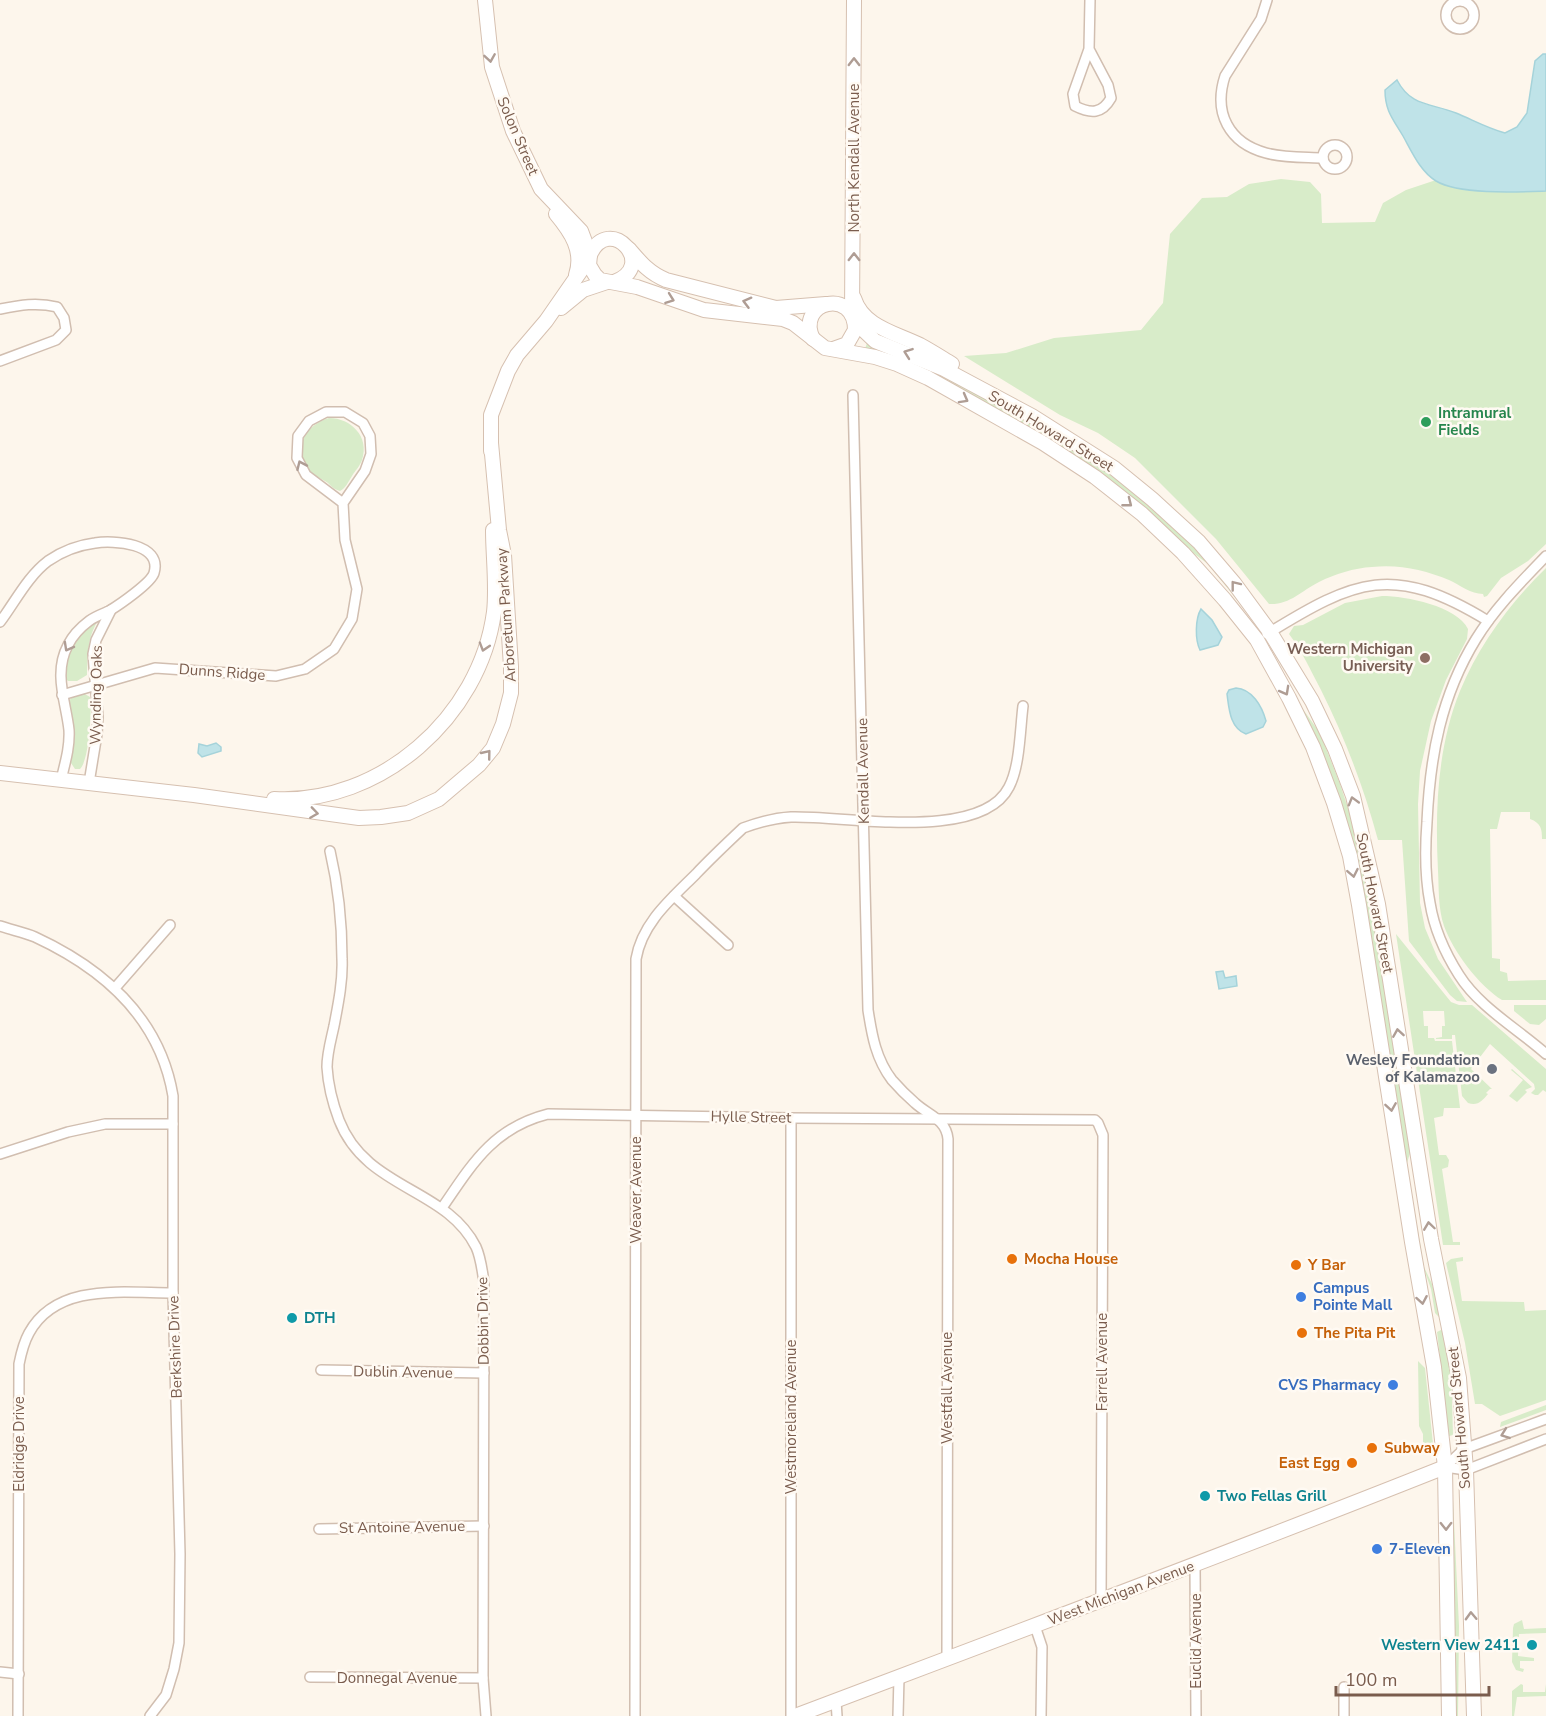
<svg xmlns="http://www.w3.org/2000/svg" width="1546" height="1716" viewBox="0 0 1546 1716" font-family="'Nunito Sans',sans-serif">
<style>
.green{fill:#d8ecc9}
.water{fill:#bfe3e8;stroke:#a5d3da;stroke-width:1.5}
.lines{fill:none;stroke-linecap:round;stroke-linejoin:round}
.street-casing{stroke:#d1beb0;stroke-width:12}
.secondary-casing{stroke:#d6c0b0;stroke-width:16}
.street{stroke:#fff;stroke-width:9}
.secondary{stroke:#fff;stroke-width:14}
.oneway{stroke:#af9d94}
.leisure-dot{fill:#2e9e5b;stroke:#fffaf3;stroke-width:2}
.education-dot{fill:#8d6e63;stroke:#fffaf3;stroke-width:2}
.worship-dot{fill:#6b7280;stroke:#fffaf3;stroke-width:2}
.food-dot{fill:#e8710a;stroke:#fffaf3;stroke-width:2}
.shop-dot{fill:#3f7fe0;stroke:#fffaf3;stroke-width:2}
.culture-dot{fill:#0f9aa8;stroke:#fffaf3;stroke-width:2}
.labels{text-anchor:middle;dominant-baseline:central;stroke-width:5;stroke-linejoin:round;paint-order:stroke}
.street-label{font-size:15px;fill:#7a5c4d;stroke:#fffaf3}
.leisure-label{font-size:15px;font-weight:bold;fill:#27864d;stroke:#fffaf3;text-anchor:start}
.education-label{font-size:15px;font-weight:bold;fill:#785e54;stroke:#fffaf3;text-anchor:end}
.worship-label{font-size:15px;font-weight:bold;fill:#5b616d;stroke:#fffaf3;text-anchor:end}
.food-label{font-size:15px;font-weight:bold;fill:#c56008;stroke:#fffaf3;text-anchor:start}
.shop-label{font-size:15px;font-weight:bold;fill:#366cbe;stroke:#fffaf3;text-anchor:start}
.culture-label{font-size:15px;font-weight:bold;fill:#0d838f;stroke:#fffaf3;text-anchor:start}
</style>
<rect width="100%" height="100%" fill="#fdf6ec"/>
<g class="green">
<path d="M1281 179 1310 182 1321 194 1322 223 1375 222 1383 203 1406 190 1436 180 1454 188 1476 190 1546 191V544L1528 561 1501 578 1487 596 1484 597 1483 594C1471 594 1460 585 1449 580 1425 570 1399 564 1372 567 1354 568 1335 574 1319 582 1301 591 1290 605 1269 604L1216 539 1135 458 1098 433 1060 415 964 356 1006 353 1054 338 1141 330 1163 303 1170 234 1202 198 1227 197 1249 184Z"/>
<path d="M867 343 930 368 1050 433 1107 471 1141 498 1191 544 1226 583 1255 622 1208 564 1189 550 1124 491 865 349Z"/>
<path d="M329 418C351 418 370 437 362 460 360 466 355 471 352 476 348 482 346 488 340 491 334 489 332 487 328 483 321 478 313 476 308 469 291 448 307 424 329 418Z"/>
<path d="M1546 568V839H1542C1542 829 1541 823 1530 819V812H1501L1497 829H1490L1492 958 1500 959V971L1507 973 1508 981 1546 980V1000H1502C1479 986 1453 951 1444 926 1438 908 1439 889 1438 871 1435 811 1437 748 1460 691 1479 645 1510 603 1546 568Z"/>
<path d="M1382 596C1406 596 1457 606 1468 629L1467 639 1446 680 1431 721 1420 771 1418 804 1420 903 1425 928 1438 959 1467 1002 1457 1001 1450 995 1409 941 1402 840H1378C1364 788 1345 738 1321 690 1311 671 1302 651 1289 634L1294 626 1303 625 1345 603Z"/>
<path d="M98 620C87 640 88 652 87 675L77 681H68C52 662 83 630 98 620Z"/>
<path d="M1273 655 1302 708 1320 733 1340 784 1352 820 1367 882 1409 1140 1410 1153 1407 1163 1337 793 1304 714Z"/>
<path d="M83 693 90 697C92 711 89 761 80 769H75L71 763 73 738 68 702 73 696Z"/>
<path d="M1396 934 1451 1002 1459 1005H1472L1546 1069V1092L1543 1090 1538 1095H1535L1531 1093 1535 1089 1534 1084 1490 1044 1471 1069 1492 1089H1490L1486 1093 1488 1094C1482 1101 1478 1106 1468 1103L1462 1096 1455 1035H1452V1039H1436V1038L1442 1037V1026H1445L1444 1011H1423L1424 1026H1428V1038H1434L1435 1041H1452L1460 1108H1444L1443 1116 1434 1118 1439 1155H1446L1449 1160 1448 1167 1442 1169 1453 1242H1460V1245H1443Z"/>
<path d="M1514 1005H1546V1019L1539 1025 1530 1024 1514 1011Z"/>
<path d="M1512 1069 1532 1087 1525 1090 1527 1092 1517 1102 1497 1087 1509 1096 1523 1080 1511 1070Z"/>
<path d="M1413 1201 1424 1267 1432 1284 1441 1316 1440 1318 1435 1313 1431 1289 1423 1266Z"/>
<path d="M1463 1257V1261L1456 1262 1462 1301 1524 1302 1525 1311 1546 1310V1400L1500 1416 1482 1404H1475L1465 1343 1446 1263 1451 1259Z"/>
<path d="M1441 1330 1443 1331 1451 1367 1453 1435 1449 1436 1437 1332Z"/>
<path d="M1418 1361 1425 1368 1433 1444H1425L1423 1442V1434L1419 1426Z"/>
<path d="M1546 1405V1410L1500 1427 1501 1422Z"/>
<path d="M1453 1500 1459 1626 1458 1716H1455V1622L1449 1501Z"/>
<path d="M1522 1620 1524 1629 1546 1628V1633L1519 1634 1518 1656 1534 1658V1661H1520V1668L1524 1669 1523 1672 1516 1670 1512 1662 1513 1628 1514 1624Z"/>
<path d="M1521 1684 1523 1685V1692H1545L1546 1684V1696L1517 1697 1514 1716H1512V1691Z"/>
</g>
<g class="water">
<path d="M1543 54H1546V191C1519 192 1459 195 1436 181 1420 171 1412 152 1403 136 1393 119 1385 111 1385 90L1397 80C1411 107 1431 103 1456 113 1473 120 1487 128 1505 133L1517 127 1527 113 1535 61Z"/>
<path d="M1201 609 1212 620 1222 637 1218 645 1200 650C1195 640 1195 619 1201 609Z"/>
<path d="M1236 688C1252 689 1262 706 1266 721L1263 727 1246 734C1230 728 1229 709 1227 694L1229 690Z"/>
<path d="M216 743 221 747V751L202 757 198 753 199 744 207 746Z"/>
<path d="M1223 971 1225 978 1236 976 1237 986 1219 989 1216 972Z"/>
</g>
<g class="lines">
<defs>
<g id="street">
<path d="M1267 0 1261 19 1225 76C1213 113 1229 143 1266 153 1283 158 1305 157 1323 158"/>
<circle cx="1460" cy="15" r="14"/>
<path d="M1089 49 1108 85 1111 98C1102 114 1091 114 1075 106L1073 94 1089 49 1090 0"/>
<circle cx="1335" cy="157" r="12"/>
<path d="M0 309C20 305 37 302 57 307L64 318 66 330 56 340 0 361"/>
<path d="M853 395 868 1010C872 1036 876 1059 892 1080 899 1088 907 1096 915 1103 928 1115 946 1119 948 1139L947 1658"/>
<path d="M1546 556C1521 582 1495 608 1476 639 1441 696 1430 756 1427 822 1425 848 1425 877 1430 903 1434 928 1445 953 1459 975 1479 1007 1518 1029 1546 1054"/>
<path d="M0 622C15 602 28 576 48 561 61 552 79 545 95 543 113 540 163 543 154 573 151 583 119 605 109 611 102 614 94 617 89 621 81 627 72 637 68 645 53 673 66 702 69 730 70 747 65 763 61 780"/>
<path d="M1267 634C1356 579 1393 563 1488 621"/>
<path d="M62 695 155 668 276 676 305 669 334 649 352 619 357 589 345 540 343 503 365 471 371 454 370 436 363 423 345 412H326L309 421 298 436 297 458 306 475 343 503"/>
<path d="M89 783 97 734 98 717 93 654 96 640 111 610"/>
<path d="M330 851C338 885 342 923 342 959 343 981 338 1005 334 1026 331 1040 327 1053 327 1067 328 1084 333 1104 339 1120 366 1190 446 1187 476 1247 481 1258 482 1270 484 1282L483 1678 486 1716"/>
<path d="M674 896 728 945"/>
<path d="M0 926C11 930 24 932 35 937 104 969 160 1018 173 1096V1293L180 1554 179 1643 174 1669 166 1695 150 1716"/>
<path d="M115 988 170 925"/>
<path d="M791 1118V1716"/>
<path d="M0 1154 68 1132 105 1124H173"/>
<path d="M442 1208C472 1164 493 1128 548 1114L791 1118 1095 1120 1098 1123 1103 1135 1101 1602"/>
<path d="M321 1370 484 1373"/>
<path d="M1445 1467 1464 1449 1546 1419"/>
<path d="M1445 1467 1466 1470 1546 1439"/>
<path d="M319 1529 484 1526"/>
<path d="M1195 1565 1196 1716"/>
<path d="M1035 1626 1042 1647 1041 1716"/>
<path d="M0 1672 19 1674"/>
<path d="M310 1677 483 1678"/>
<path d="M836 1701 837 1716"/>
<path d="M18 1716 19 1364C21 1354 24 1342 29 1333 57 1282 124 1293 173 1293"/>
<path d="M635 1716 636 959C642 923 671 899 696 874 711 858 727 843 743 828 759 822 774 818 791 817 843 815 981 843 1009 787 1020 766 1020 730 1023 706"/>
<path d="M898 1716 899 1677"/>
<path d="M1344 1716V1687"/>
</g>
<g id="secondary">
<path d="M485 0 492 67 513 131 541 189 581 231 590 255 589 265 595 275 600 280 637 287 704 310 783 319 793 323 825 348 875 357 897 364 928 378 1043 443 1095 477 1142 514 1183 553 1225 600 1257 640 1289 698 1313 747 1334 803 1350 856 1359 905 1412 1242 1434 1367 1442 1440 1445 1467 1449 1716"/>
<path d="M556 214C571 232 584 251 576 275"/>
<path d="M629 249C641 263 649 273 666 280L776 308 826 304"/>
<path d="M590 255C609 212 659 266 614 282"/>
<path d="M854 298C863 327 896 333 920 345 931 351 942 358 952 364"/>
<path d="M561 308 583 290 607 282"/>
<path d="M852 315 854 0"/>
<path d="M855 322 875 341 944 369 1032 416 1114 468 1152 499 1199 542 1234 583 1270 632 1312 701 1335 749 1353 796 1378 904 1431 1239 1459 1378 1466 1470 1474 1716"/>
<path d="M813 339C795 301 855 287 855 330L847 344 833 349"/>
<path d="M491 451V415L508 371 517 355 546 321 589 259"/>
<path d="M0 773 194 795 359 818 381 817 408 813 439 799 479 765 493 748 503 724 511 693V667L504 555 499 530 491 443"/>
<path d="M274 799C380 805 480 717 494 612 497 586 493 556 493 530"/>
<path d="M795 1716C1012 1634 1229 1553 1445 1467"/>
</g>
</defs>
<use href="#street" class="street-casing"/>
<use href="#secondary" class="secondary-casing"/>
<use href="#street" class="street"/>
<use href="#secondary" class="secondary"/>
</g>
<defs><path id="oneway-chevron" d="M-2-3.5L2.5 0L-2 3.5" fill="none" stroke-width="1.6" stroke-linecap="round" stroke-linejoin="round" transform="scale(1.5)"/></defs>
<g class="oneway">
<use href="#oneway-chevron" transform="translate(490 58) rotate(81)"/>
<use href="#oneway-chevron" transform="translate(854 62) rotate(-90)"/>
<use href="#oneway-chevron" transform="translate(854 257) rotate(-90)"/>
<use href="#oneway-chevron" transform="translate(670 299) rotate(20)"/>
<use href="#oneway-chevron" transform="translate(747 302) rotate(-165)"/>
<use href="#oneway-chevron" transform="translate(908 353) rotate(-160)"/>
<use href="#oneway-chevron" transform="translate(964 399) rotate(29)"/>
<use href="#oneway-chevron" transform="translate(301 465) rotate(-114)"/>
<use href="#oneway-chevron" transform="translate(1128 503) rotate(38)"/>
<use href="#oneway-chevron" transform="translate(1235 585) rotate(-128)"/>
<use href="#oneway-chevron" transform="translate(68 647) rotate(119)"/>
<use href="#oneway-chevron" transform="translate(484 647) rotate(107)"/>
<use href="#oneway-chevron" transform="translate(1285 691) rotate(61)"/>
<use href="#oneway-chevron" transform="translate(487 754) rotate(-51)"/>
<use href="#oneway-chevron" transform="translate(1353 801) rotate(-106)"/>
<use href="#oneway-chevron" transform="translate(314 813) rotate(8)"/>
<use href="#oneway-chevron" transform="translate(1353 873) rotate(79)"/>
<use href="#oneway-chevron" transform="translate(1398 1033) rotate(-99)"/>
<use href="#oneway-chevron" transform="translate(1391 1107) rotate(81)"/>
<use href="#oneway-chevron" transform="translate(1429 1226) rotate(-98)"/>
<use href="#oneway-chevron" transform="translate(1422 1300) rotate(80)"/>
<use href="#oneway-chevron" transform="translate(1505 1434) rotate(160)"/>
<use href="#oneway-chevron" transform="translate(1446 1526) rotate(89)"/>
<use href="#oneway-chevron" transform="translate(1471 1616) rotate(-92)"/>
</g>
<circle class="leisure-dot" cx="1426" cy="422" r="6"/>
<circle class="education-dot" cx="1425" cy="658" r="6"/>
<circle class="worship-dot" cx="1492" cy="1069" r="6"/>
<g class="food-dot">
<circle cx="1012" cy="1259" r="6"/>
<circle cx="1296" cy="1265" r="6"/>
<circle cx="1302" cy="1333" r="6"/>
<circle cx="1372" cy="1448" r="6"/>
<circle cx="1352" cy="1463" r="6"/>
</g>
<g class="shop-dot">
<circle cx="1301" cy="1297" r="6"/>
<circle cx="1393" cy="1385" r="6"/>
<circle cx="1377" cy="1549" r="6"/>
</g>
<g class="culture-dot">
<circle cx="292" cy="1318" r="6"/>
<circle cx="1205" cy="1496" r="6"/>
<circle cx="1532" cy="1645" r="6"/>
</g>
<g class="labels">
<g class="street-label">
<text transform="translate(518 136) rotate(67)">Solon Street</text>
<text transform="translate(854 158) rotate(-90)">North Kendall Avenue</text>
<text transform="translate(1051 431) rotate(31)">South Howard Street</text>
<text transform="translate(506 615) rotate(-94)">Arboretum Parkway</text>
<text transform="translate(222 672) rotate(4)">Dunns Ridge</text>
<text transform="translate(96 695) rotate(-89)">Wynding Oaks</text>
<text transform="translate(863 771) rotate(-91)">Kendall Avenue</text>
<text transform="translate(1375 903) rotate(79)">South Howard Street</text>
<text transform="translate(751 1117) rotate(1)">Hylle Street</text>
<text transform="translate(636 1190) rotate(-90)">Weaver Avenue</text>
<text transform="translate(483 1321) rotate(-91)">Dobbin Drive</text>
<text transform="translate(175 1347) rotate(-92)">Berkshire Drive</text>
<text transform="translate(1102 1362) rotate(-90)">Farrell Avenue</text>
<text transform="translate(403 1372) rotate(1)">Dublin Avenue</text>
<text transform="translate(947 1388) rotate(-90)">Westfall Avenue</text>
<text transform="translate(791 1417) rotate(-90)">Westmoreland Avenue</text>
<text transform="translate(1459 1418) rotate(-95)">South Howard Street</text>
<text transform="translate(19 1444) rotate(-90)">Eldridge Drive</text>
<text transform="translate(402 1527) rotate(-1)">St Antoine Avenue</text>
<text transform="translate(1121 1593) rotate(-21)">West Michigan Avenue</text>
<text transform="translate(1196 1641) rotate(-90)">Euclid Avenue</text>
<text x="397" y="1678">Donnegal Avenue</text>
</g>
<g class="leisure-label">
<text x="1438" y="413">Intramural<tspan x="1438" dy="17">Fields</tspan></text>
</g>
<g class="education-label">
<text x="1413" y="649">Western Michigan<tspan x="1413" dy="17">University</tspan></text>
</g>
<g class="worship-label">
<text x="1480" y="1060">Wesley Foundation<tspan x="1480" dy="17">of Kalamazoo</tspan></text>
</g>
<g class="food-label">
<text x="1024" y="1259">Mocha House</text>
<text x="1308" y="1265">Y Bar</text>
<text x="1314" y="1333">The Pita Pit</text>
<text x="1384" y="1448">Subway</text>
<text x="1340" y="1463" text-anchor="end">East Egg</text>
</g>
<g class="shop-label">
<text x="1313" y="1288">Campus<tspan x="1313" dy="17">Pointe Mall</tspan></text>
<text x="1381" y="1385" text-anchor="end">CVS Pharmacy</text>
<text x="1389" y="1549">7-Eleven</text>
</g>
<g class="culture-label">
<text x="304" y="1318">DTH</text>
<text x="1217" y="1496">Two Fellas Grill</text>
<text x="1520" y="1645" text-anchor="end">Western View 2411</text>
</g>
</g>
<path d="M1336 1686v9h153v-9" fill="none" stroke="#7a5c4d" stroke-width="3"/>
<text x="1345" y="1686" font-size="18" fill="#7a5c4d" stroke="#fffaf3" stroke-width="4.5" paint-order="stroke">100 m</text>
</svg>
